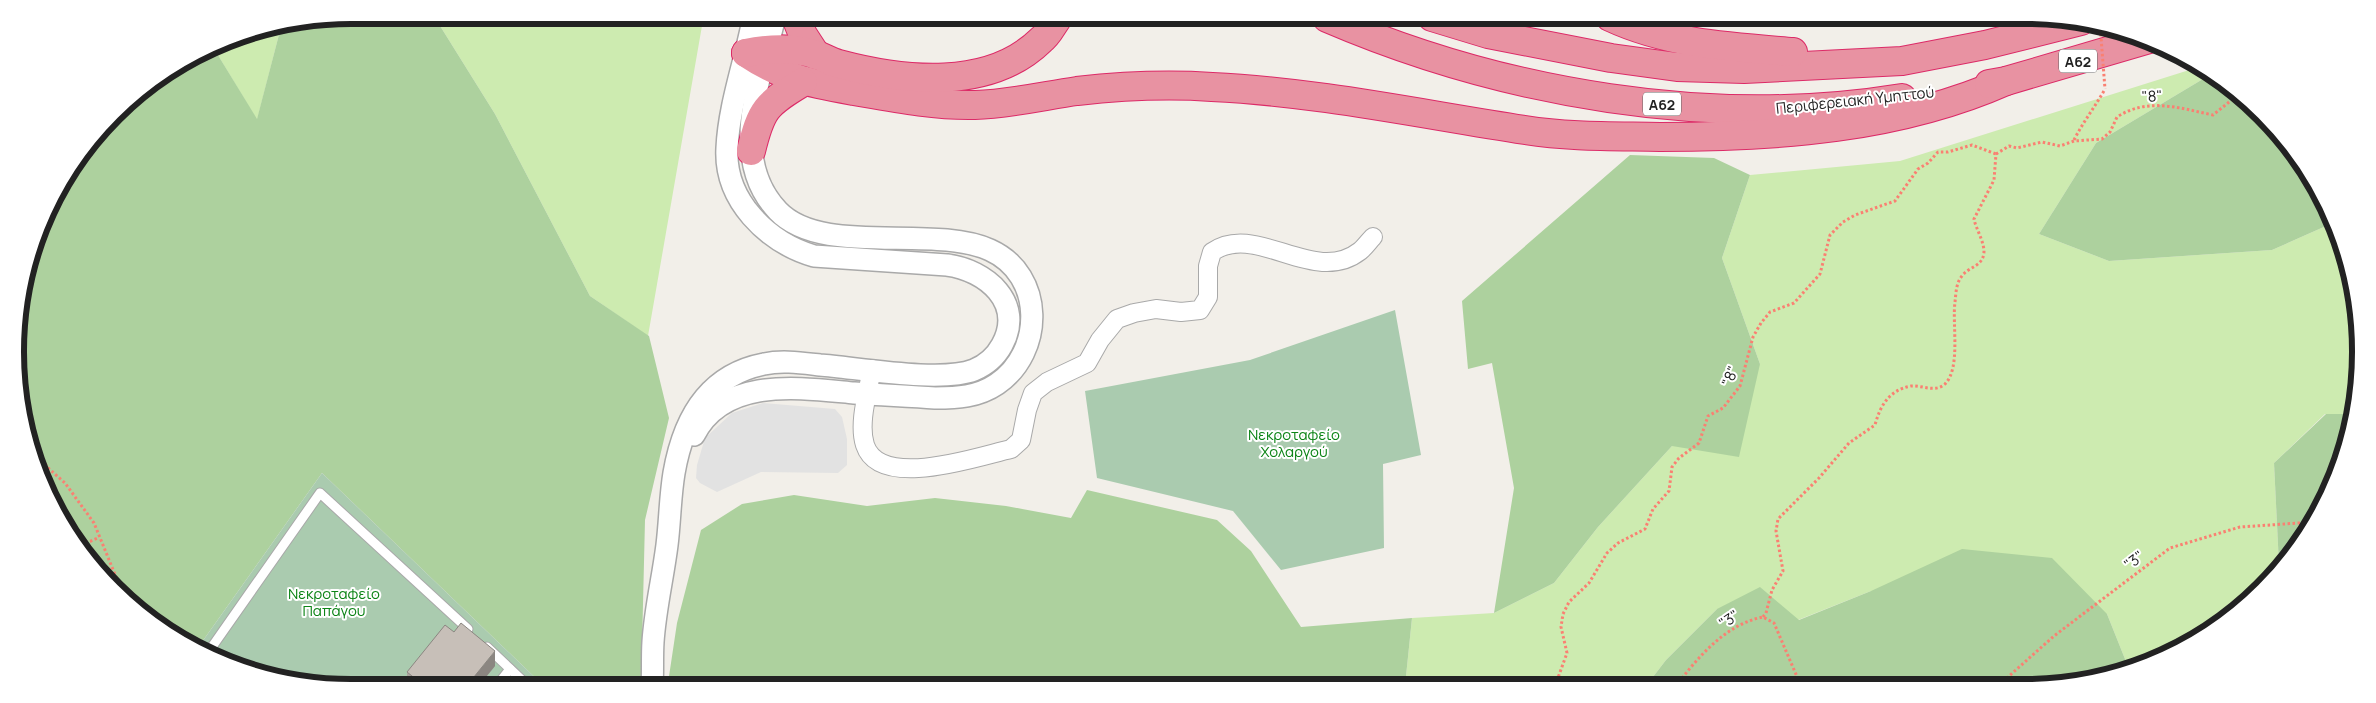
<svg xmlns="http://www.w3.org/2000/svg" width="2376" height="703" viewBox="0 0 2376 703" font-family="Manrope,sans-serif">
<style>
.grass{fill:#cdebb0}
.forest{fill:#add19e}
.cemetery{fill:#aacbaf}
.parking{fill:#e2e2e2}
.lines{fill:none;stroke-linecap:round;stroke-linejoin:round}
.service-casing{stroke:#a9a9a9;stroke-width:11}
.minor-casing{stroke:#a9a9a9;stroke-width:20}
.tertiary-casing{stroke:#a9a9a9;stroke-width:24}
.motorway-casing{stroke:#dc2a67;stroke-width:30}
.path{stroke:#fa8072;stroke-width:3;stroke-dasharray:2.5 2.5;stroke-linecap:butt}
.service{stroke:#fff;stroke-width:9}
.minor{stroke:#fff;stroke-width:18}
.tertiary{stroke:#fff;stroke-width:21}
.motorway{stroke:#e892a2;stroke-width:28}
.path-bridge{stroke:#fa8072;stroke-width:3;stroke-dasharray:2.5 2.5;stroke-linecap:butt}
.wall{fill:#aba49e}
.shaded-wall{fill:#8b8681}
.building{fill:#c7bfb8;stroke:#8b8681}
.labels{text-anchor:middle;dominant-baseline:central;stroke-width:4;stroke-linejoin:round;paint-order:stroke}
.shield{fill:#fff;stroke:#646464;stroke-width:1}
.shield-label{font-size:14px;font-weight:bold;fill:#222}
.street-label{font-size:15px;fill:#222;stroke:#fff}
.park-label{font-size:15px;fill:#0c8416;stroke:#fff}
.rim{fill:none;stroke:#222;stroke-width:6}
</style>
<rect width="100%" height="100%" fill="#f2efe9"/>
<g class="grass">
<path d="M703 20 648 336 590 296 495 114 437 21Z"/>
<path d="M282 23 257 120 213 47 223 41Z"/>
<path d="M2202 66 2213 73 2096 143 2039 234 2109 261 2272 250 2335 222 2355 286 2361 352 2355 414H2325L2274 463 2279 565 2247 604 2154 662 2129 669 2107 614 1871 591 1798 620 1717 609 1666 660 1646 686H1405L1412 618 1494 613 1554 583 1598 527 1672 446 1760 364 1722 258 1750 175 1900 161Z"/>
</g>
<g class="forest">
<path d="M286 21H437L495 114 590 296 649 336 669 418 645 520 641 688H546L322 473 197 649 165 631 114 590 72 539 26 438 16 374 18 308 50 202 85 146 129 99 213 47 257 119 282 23Z"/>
<path d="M2213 73 2263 114 2304 165 2335 222 2272 250 2109 261 2039 234 2096 143Z"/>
<path d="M1630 155 1714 158 1750 175 1722 258 1760 364 1739 457 1672 446 1598 527 1554 583 1494 613 1514 488 1492 363 1468 369 1462 301Z"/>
<path d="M2326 414H2355L2316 519 2279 565 2274 463Z"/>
<path d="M1087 490 1217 520 1251 551 1301 627 1412 618 1405 686 653 687 668 683 677 623 701 530 742 504 794 495 867 506 935 498 1006 506 1071 518Z"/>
<path d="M1962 549 2052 558 2107 614 2129 669 2068 685 1646 686 1666 660 1717 609 1760 587 1799 620 1871 591Z"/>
</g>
<g class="cemetery">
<path d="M1395 310 1421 455 1383 464 1384 548 1281 570 1233 511 1097 478 1085 391 1250 360Z"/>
<path d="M322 473 546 688H352L286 681 223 662 197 649Z"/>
</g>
<path class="parking" d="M763 403 835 409 842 417 847 439V465L838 473 761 472 717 492 700 483 696 478 697 465 705 438 732 413Z"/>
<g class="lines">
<defs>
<g id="service">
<path d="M487 647 524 682 521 688"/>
<path d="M207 654 320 493 468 629"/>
<path d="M495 688 510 669"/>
</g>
<path id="minor" d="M872 369C868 392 858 423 865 445 880 491 979 456 1011 449L1021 440 1027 410 1033 393 1047 382 1087 363 1100 340 1117 319 1134 313 1156 309 1181 312 1200 310 1208 297V266L1212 252C1256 221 1314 287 1360 251 1365 247 1369 241 1373 237"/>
<g id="tertiary">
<path d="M694 435C724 376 800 388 854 393 881 395 908 396 935 398 957 398 978 397 997 384 1044 352 1045 275 990 250 932 224 822 257 778 211 728 159 760 80 774 20"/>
<path d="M652 688C653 672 652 657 653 642 655 610 663 577 667 545 670 521 670 497 674 473 683 421 707 375 764 364 782 360 802 363 820 365 859 368 941 383 974 370 986 365 996 356 1002 345 1025 303 986 270 947 265L814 256C767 242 724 200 727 148 729 105 745 62 753 20"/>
</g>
<g id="motorway">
<path d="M1432 17 1488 34 1611 58 1677 67 1744 69 1902 61 1985 45 2081 21"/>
<path d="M1610 17C1668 44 1730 47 1793 52"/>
<path d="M1327 18C1504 94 1711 129 1902 98"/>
<path d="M797 20 803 35 816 55"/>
<path d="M746 53C785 79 809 83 854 91 894 98 935 106 975 105 1010 104 1043 96 1077 91 1122 86 1167 84 1212 87 1318 92 1420 114 1525 130 1569 137 1614 136 1660 137 1777 137 1898 129 2006 81"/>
<path d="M746 53C770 48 794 47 817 55 825 58 831 62 839 64 903 81 989 91 1041 40 1048 35 1052 26 1057 19"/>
<path d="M1989 84 2006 81 2149 39"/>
<path d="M751 151C761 109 766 104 803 82"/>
</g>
</defs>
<use href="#service" class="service-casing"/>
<use href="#minor" class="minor-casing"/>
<use href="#tertiary" class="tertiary-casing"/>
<use href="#motorway" class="motorway-casing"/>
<g class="path">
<path d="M2074 140C2083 122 2095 107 2105 89"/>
<path d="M1996 154 2009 146 2017 148 2042 142 2060 146 2074 141 2102 139 2110 132 2117 117C2148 97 2179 108 2213 115L2239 94"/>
<path d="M25 429 47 467 65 483 94 523 125 599"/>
<path d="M75 543 91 541 98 538"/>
<path d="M1763 617 1766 613 1772 590 1783 571 1776 531 1778 519 1819 478 1849 443 1875 425C1880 406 1889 390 1911 386 1922 385 1935 393 1945 384 1961 368 1952 324 1955 302 1956 293 1956 283 1962 276 1969 266 1983 267 1984 252 1984 241 1976 229 1974 219L1994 180 1996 154"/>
<path d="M1999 685 2054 636 2170 548 2240 527 2314 522"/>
<path d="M1555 686 1567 653 1561 627 1563 614 1569 602 1589 583 1607 553 1618 543 1645 529 1653 509 1669 491 1672 467 1679 458 1699 443 1708 416 1723 408 1740 386 1753 337 1761 323 1770 312 1794 303 1820 274 1830 235 1843 222 1855 215 1895 201 1918 169 1928 163 1938 152H1948L1972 145 1996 154"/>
<path d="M1676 686C1698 657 1726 624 1763 617L1774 623 1801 686"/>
</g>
<use href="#service" class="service"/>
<use href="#minor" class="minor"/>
<use href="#tertiary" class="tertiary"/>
<use href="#motorway" class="motorway"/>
<path class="path-bridge" d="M2100 24 2105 89"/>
</g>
<path class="wall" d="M495 666 477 688H408L407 687V672Z"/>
<path class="shaded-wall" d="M495 651V666L477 688H465Z"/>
<g class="building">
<path d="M461 623 495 651 465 688H427L407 672 445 625 454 632Z"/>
<path d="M541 679 550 688H534Z"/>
</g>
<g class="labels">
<g class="shield">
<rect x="2059" y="49.5" width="38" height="23" rx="4"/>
<rect x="1643" y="92.5" width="38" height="23" rx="4"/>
</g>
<g class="shield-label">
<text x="2078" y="61">Α62</text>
<text x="1662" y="104">Α62</text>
</g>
<g class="street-label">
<text transform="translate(2152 96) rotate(-3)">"8"</text>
<text transform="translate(1855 100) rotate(-6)">Περιφερειακή Υμηττού</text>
<text transform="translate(1730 376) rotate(-68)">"8"</text>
<text transform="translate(2134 560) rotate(-38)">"3"</text>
<text transform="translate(1729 619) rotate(-34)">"3"</text>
</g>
<g class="park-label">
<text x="1294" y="434">Νεκροταφείο<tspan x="1294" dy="17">Χολαργού</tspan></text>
<text x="334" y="593">Νεκροταφείο<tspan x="334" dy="17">Παπάγου</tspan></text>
</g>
</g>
<path d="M0 0H2376V703H0ZM351 24H2025A327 327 0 0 1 2352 351V352A327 327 0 0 1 2025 679H351A327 327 0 0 1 24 352V351A327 327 0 0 1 351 24Z" fill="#fff" fill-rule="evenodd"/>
<path class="rim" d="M351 24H2025A327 327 0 0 1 2352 351V352A327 327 0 0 1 2025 679H351A327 327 0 0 1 24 352V351A327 327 0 0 1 351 24Z"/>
</svg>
